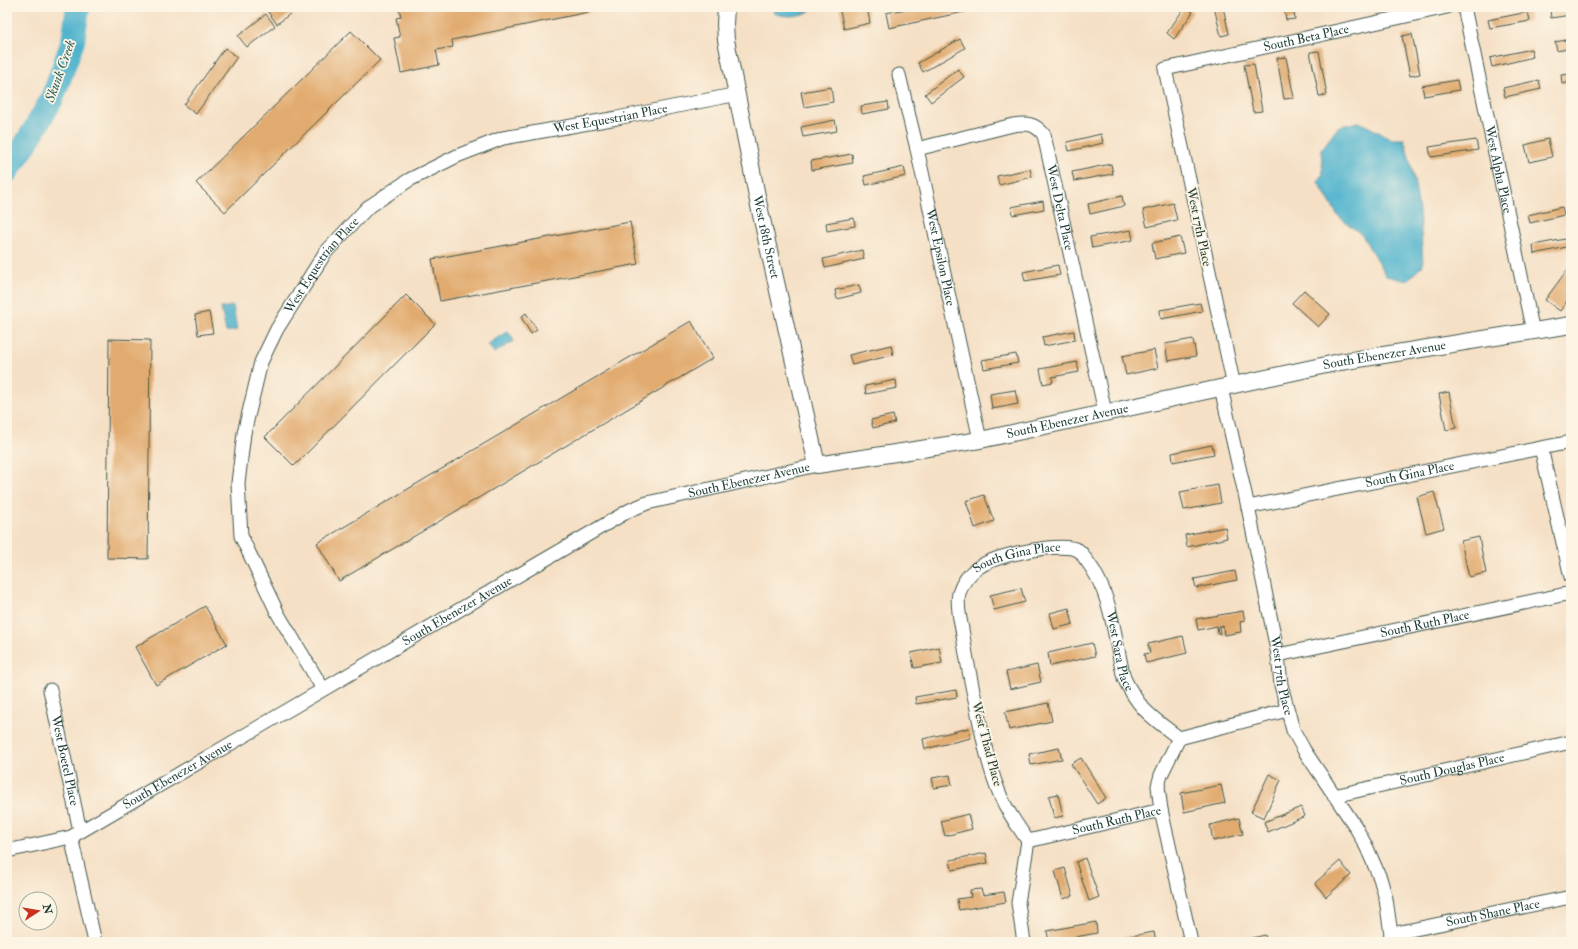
<svg xmlns="http://www.w3.org/2000/svg" width="1578" height="949" viewBox="0 0 1578 949" font-family="'IM FELL Double Pica',serif">
<style>
.water{fill:#4eb2cd;stroke:#367880}
.lines{fill:none;stroke-linecap:round;stroke-linejoin:round}
.river{stroke:#4eb2cd;stroke-width:24}
.building{fill:#e1aa6e}
.minor-casing{stroke:#3f554a;stroke-width:15}
.tertiary-casing{stroke:#3f554a;stroke-width:18}
.minor{stroke:#fff;stroke-width:13}
.tertiary{stroke:#fff;stroke-width:16}
.labels{text-anchor:middle;dominant-baseline:central;stroke-width:3.5;stroke-linejoin:round;paint-order:stroke}
.street-label{font-size:13px;fill:#1f3d34;stroke:#fcf5e5}
.water-label{font-size:14px;font-style:italic;fill:#2d6062;stroke:#fcf5e5}
</style>
<rect width="100%" height="100%" fill="#fcf5e5"/>
<filter id="ink" filterUnits="userSpaceOnUse"><feTurbulence type="fractalNoise" baseFrequency=".025" numOctaves="2"/><feDisplacementMap in="SourceGraphic" scale="8" xChannelSelector="R" yChannelSelector="G"/><feConvolveMatrix kernelMatrix="1 2 1 2 8 2 1 2 1" color-interpolation-filters="sRGB"/></filter>
<filter id="wash" filterUnits="userSpaceOnUse"><feTurbulence type="fractalNoise" baseFrequency=".012" numOctaves="4" result="noise"/><feDisplacementMap in="SourceGraphic" scale="16" xChannelSelector="R" yChannelSelector="G"/><feGaussianBlur stdDeviation="0.9" result="paint"/><feColorMatrix in="noise" values="0 0 0 0 0 0 0 0 0 0 0 0 0 0 0 0 0 1.4 0 .05"/><feComposite in="paint" operator="in"/></filter>
<g filter="url(#wash)">
<rect width="100%" height="100%" fill="#f5e0c6"/>
<g class="water">
<path d="M772 7H814C806 17 786 18 774 13Z"/>
<path d="M1359 122 1392 139H1404C1417 182 1421 220 1423 265L1407 281 1386 276 1362 235 1338 216 1318 182 1323 174 1321 150 1339 126Z"/>
<path d="M233 306 237 330 226 332 221 308Z"/>
<path d="M508 331 514 341 494 353 488 344Z"/>
</g>
<g class="lines">
<path class="river" d="M7 171 24 147 52 99 73 41 78 7"/>
</g>
<g id="blocks">
<g class="building">
<path d="M275 7H299L277 24 268 12Z"/>
<path d="M399 7H608V8L452 40 453 47 436 50 439 65 401 73 394 38 400 37 396 18 401 17Z"/>
<path d="M839 7H867L870 23 844 29Z"/>
<path d="M915 7H977L978 9 889 28 886 13Z"/>
<path d="M1185 7 1193 12 1174 39 1167 33Z"/>
<path d="M1214 7H1223L1229 34 1221 36Z"/>
<path d="M1284 7H1293L1295 19 1286 20Z"/>
<path d="M1566 7H1571V15L1551 18 1550 10Z"/>
<path d="M1528 12 1530 21 1490 28 1488 20Z"/>
<path d="M266 14 275 26 247 47 238 36Z"/>
<path d="M351 31 380 60 225 212 196 183Z"/>
<path d="M1412 34 1420 74 1410 76 1402 36Z"/>
<path d="M960 39 965 48 923 72 918 63Z"/>
<path d="M1571 39V48L1557 51 1555 42Z"/>
<path d="M225 48 237 57 196 114 184 105Z"/>
<path d="M1531 49 1533 57 1492 67 1490 58Z"/>
<path d="M1319 51 1327 95 1319 96 1310 52Z"/>
<path d="M1286 57 1294 98 1284 99 1277 58Z"/>
<path d="M1254 64 1262 111 1253 112 1244 65Z"/>
<path d="M958 69 964 77 931 102 925 94Z"/>
<path d="M1571 74V82L1562 84 1561 75Z"/>
<path d="M1457 80 1459 90 1424 96 1422 86Z"/>
<path d="M1539 80 1541 89 1505 97 1503 88Z"/>
<path d="M831 87 833 102 804 107 801 92Z"/>
<path d="M888 102 889 109 862 114 861 106Z"/>
<path d="M835 120 837 131 803 137 801 127Z"/>
<path d="M1101 134 1103 143 1069 151 1067 142Z"/>
<path d="M1548 139 1552 157 1529 162 1525 145Z"/>
<path d="M1476 140 1478 150 1431 157 1429 147Z"/>
<path d="M852 154 853 163 812 170 811 161Z"/>
<path d="M1111 164 1113 174 1074 181 1072 172Z"/>
<path d="M904 167 906 176 866 185 864 176Z"/>
<path d="M1030 169 1032 177 999 185 997 176Z"/>
<path d="M1122 196 1124 206 1090 214 1088 204Z"/>
<path d="M1043 201 1044 209 1013 215 1011 207Z"/>
<path d="M1173 203 1177 220 1147 227 1143 210Z"/>
<path d="M1562 207 1564 215 1530 223 1528 215Z"/>
<path d="M854 218 855 226 827 231 826 223Z"/>
<path d="M630 222 638 264 440 301 432 259Z"/>
<path d="M1131 230 1133 240 1092 248 1090 237Z"/>
<path d="M1180 237 1184 253 1155 259 1152 243Z"/>
<path d="M1571 238V246L1534 254 1533 245Z"/>
<path d="M862 250 864 259 825 268 823 259Z"/>
<path d="M1058 265 1060 275 1025 281 1023 272Z"/>
<path d="M1567 270 1571 273V295L1560 311 1545 300Z"/>
<path d="M859 285 861 293 837 299 835 290Z"/>
<path d="M1304 290 1330 314 1318 327 1292 303Z"/>
<path d="M406 295 435 324 294 466 265 437Z"/>
<path d="M1200 303 1202 311 1161 319 1160 310Z"/>
<path d="M209 312 213 333 198 335 195 315Z"/>
<path d="M526 313 537 330 531 334 521 317Z"/>
<path d="M691 321 713 358 339 581 317 543Z"/>
<path d="M1074 331 1075 340 1044 346 1042 337Z"/>
<path d="M109 339 150 340 148 559 107 558Z"/>
<path d="M1193 339 1196 356 1168 361 1165 344Z"/>
<path d="M891 345 893 355 852 365 849 355Z"/>
<path d="M1154 350 1158 368 1126 375 1122 356Z"/>
<path d="M1016 354 1018 363 984 369 982 360Z"/>
<path d="M1077 362 1079 372 1052 377 1053 382 1043 384 1040 369Z"/>
<path d="M896 380 897 388 866 394 865 386Z"/>
<path d="M1015 390 1018 404 992 409 990 394Z"/>
<path d="M1449 392 1456 428 1446 430 1439 394Z"/>
<path d="M893 415 895 423 873 428 871 420Z"/>
<path d="M1212 445 1214 454 1173 462 1172 453Z"/>
<path d="M1218 485 1221 503 1184 510 1180 492Z"/>
<path d="M1434 492 1444 528 1426 533 1417 497Z"/>
<path d="M984 495 994 521 975 528 966 501Z"/>
<path d="M1225 527 1227 538 1187 547 1185 535Z"/>
<path d="M1479 537 1486 573 1469 577 1461 541Z"/>
<path d="M1235 571 1237 580 1196 588 1194 579Z"/>
<path d="M1021 588 1025 602 994 610 990 595Z"/>
<path d="M205 606 227 644 156 685 135 647Z"/>
<path d="M1069 608 1073 624 1054 629 1050 613Z"/>
<path d="M1243 611 1245 621 1240 622 1241 632 1224 635 1223 626H1219L1220 634H1218L1217 626 1198 630 1196 619Z"/>
<path d="M1183 636 1187 653 1146 663 1144 654 1150 653 1148 644Z"/>
<path d="M1092 643 1095 656 1050 666 1048 653Z"/>
<path d="M939 647 942 663 914 668 911 653Z"/>
<path d="M1037 665 1041 682 1010 689 1006 672Z"/>
<path d="M956 690 957 697 916 704 915 697Z"/>
<path d="M1048 703 1052 721 1009 730 1005 712Z"/>
<path d="M969 728 971 738 925 749 923 739Z"/>
<path d="M1059 748 1062 759 1031 765 1029 754Z"/>
<path d="M1081 758 1106 798 1097 804 1071 764Z"/>
<path d="M1269 774 1281 780 1264 818 1251 812Z"/>
<path d="M950 775 952 785 934 788 932 778Z"/>
<path d="M1221 785 1225 803 1184 812 1181 793Z"/>
<path d="M1058 794 1063 816 1054 818 1049 796Z"/>
<path d="M1301 807 1305 816 1268 832 1264 822Z"/>
<path d="M968 814 972 829 945 836 941 821Z"/>
<path d="M1239 818 1243 834 1213 841 1210 825Z"/>
<path d="M986 853 988 863 952 870 950 860Z"/>
<path d="M1085 858 1099 897 1089 901 1076 862Z"/>
<path d="M1340 861 1351 875 1326 897 1315 883Z"/>
<path d="M1065 868 1073 896 1063 899 1055 871Z"/>
<path d="M981 889 983 895 1004 892 1006 902 959 910 957 899 971 897 970 890Z"/>
<path d="M1096 922 1097 933 1049 942 1047 931Z"/>
<path d="M1154 932 1156 942H1119V938Z"/>
<path d="M1265 935 1267 942H1240V941Z"/>
</g>
</g>
</g>
<g filter="url(#ink)">
<use href="#blocks" fill-opacity="0" stroke="#3f554a" stroke-width="1"/>
<g class="lines">
<defs>
<g id="minor">
<path id="s1" d="M1464 7 1533 332"/>
<path id="s2" d="M899 75 917 149 980 440"/>
<path id="s3" d="M917 149 1013 125C1027 123 1035 123 1044 135L1105 412"/>
<path id="s4" d="M1234 386 1165 69 1447 7"/>
<path id="s5" d="M1221 388 1248 507 1278 655 1281 685 1293 730 1304 750 1355 826 1367 848 1380 878 1386 899 1391 934 1390 942"/>
<path d="M1541 448 1571 577"/>
<path id="s6" d="M1248 507 1571 442"/>
<path id="s7" d="M1278 655 1571 593"/>
<path id="s8" d="M323 689 278 614 241 536 238 483 244 433 261 362 277 329 325 253 367 208 409 180 457 156 503 138 617 118 738 94"/>
<path id="s9" d="M50 690 80 831"/>
<path id="s10" d="M1334 796 1571 742"/>
<path d="M1161 810 1191 942"/>
<path d="M71 837 95 942"/>
<path id="s11" d="M1028 841 1161 810 1158 786 1161 775 1179 738 1287 710"/>
<path id="s12" d="M7 851 71 837 630 510 647 503 817 465"/>
<path id="s13" d="M1391 934 1571 897"/>
<path id="s14" d="M1024 942 1018 903 1028 841C1018 826 1008 813 1001 797 989 769 983 739 977 709 971 683 966 656 962 629 960 620 957 602 959 593 967 569 986 561 1009 555 1024 551 1064 543 1078 550 1082 552 1084 558 1087 561 1113 595 1114 639 1124 678 1139 710 1153 718 1179 738"/>
</g>
<g id="tertiary">
<path id="s15" d="M726 7 725 24 726 40 759 206 817 465 980 440 1340 362 1571 325"/>
</g>
</defs>
<use href="#minor" class="minor-casing"/>
<use href="#tertiary" class="tertiary-casing"/>
<use href="#minor" class="minor"/>
<use href="#tertiary" class="tertiary"/>
</g>
</g>
<g class="labels">
<g class="street-label">
<text stroke="none"><textPath href="#s4" startOffset="469">South Beta Place</textPath></text>
<text stroke="none"><textPath href="#s8" startOffset="801">West Equestrian Place</textPath></text>
<text stroke="none"><textPath href="#s1" startOffset="166">West Alpha Place</textPath></text>
<text stroke="none"><textPath href="#s3" startOffset="208">West Delta Place</textPath></text>
<text transform="translate(1199 227) rotate(78)">West 17th Place</text>
<text stroke="none"><textPath href="#s15" startOffset="234">West 18th Street</textPath></text>
<text stroke="none"><textPath href="#s2" startOffset="187">West Epsilon Place</textPath></text>
<text stroke="none"><textPath href="#s8" startOffset="465">West Equestrian Place</textPath></text>
<text stroke="none"><textPath href="#s15" startOffset="1046">South Ebenezer Avenue</textPath></text>
<text stroke="none"><textPath href="#s15" startOffset="722">South Ebenezer Avenue</textPath></text>
<text stroke="none"><textPath href="#s6" startOffset="165">South Gina Place</textPath></text>
<text stroke="none"><textPath href="#s12" startOffset="836">South Ebenezer Avenue</textPath></text>
<text stroke="none"><textPath href="#s14" startOffset="436">South Gina Place</textPath></text>
<text stroke="none"><textPath href="#s12" startOffset="513">South Ebenezer Avenue</textPath></text>
<text stroke="none"><textPath href="#s7" startOffset="150">South Ruth Place</textPath></text>
<text stroke="none"><textPath href="#s14" startOffset="610">West Sara Place</textPath></text>
<text stroke="none"><textPath href="#s5" startOffset="294">West 17th Place</textPath></text>
<text transform="translate(987 744) rotate(75)">West Thad Place</text>
<text stroke="none"><textPath href="#s9" startOffset="72">West Boetel Place</textPath></text>
<text stroke="none"><textPath href="#s10" startOffset="121">South Douglas Place</textPath></text>
<text stroke="none"><textPath href="#s12" startOffset="189">South Ebenezer Avenue</textPath></text>
<text stroke="none"><textPath href="#s11" startOffset="91">South Ruth Place</textPath></text>
<text stroke="none"><textPath href="#s13" startOffset="104">South Shane Place</textPath></text>
</g>
<g class="water-label">
<text transform="translate(60 71) rotate(-70)">Skunk Creek</text>
</g>
</g>
<rect width="1578" height="949" fill="none" stroke="#fcf5e5" stroke-width="24"/>
<g transform="translate(38 911) rotate(78)"><circle r="19" fill="#fcf5e5" stroke="#a4ab9e"/>
<path d="M0-3L7 15L0 10L-7 15Z" fill="#c8321e"/>
<text y="-6" font-size="11" font-weight="bold" text-anchor="middle" fill="#1f3d34">N</text>
</g>
</svg>
